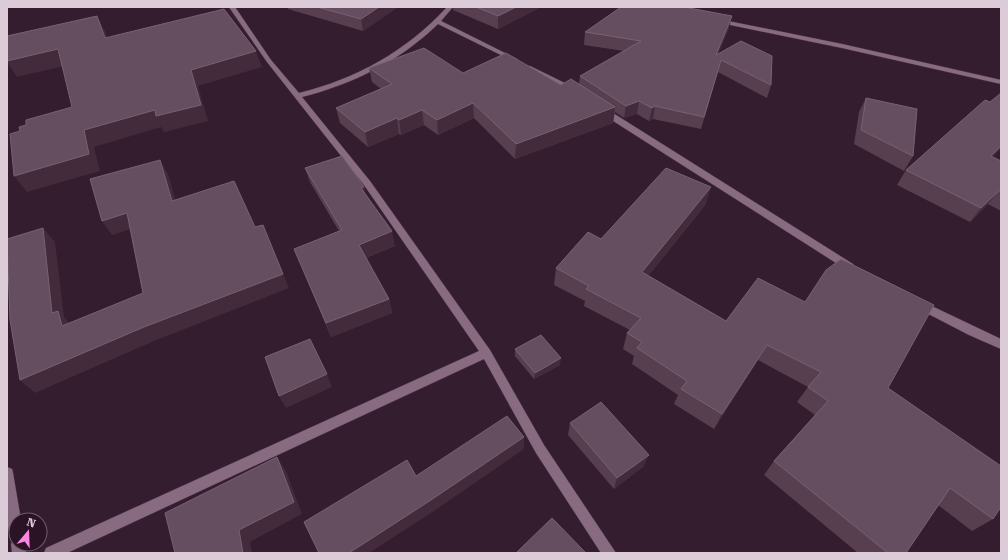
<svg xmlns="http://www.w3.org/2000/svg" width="1008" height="560" viewBox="0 0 1008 560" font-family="'Roboto Serif',serif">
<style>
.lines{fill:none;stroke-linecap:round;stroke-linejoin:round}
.street-casing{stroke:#4d3948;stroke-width:1}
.street{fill:#886b80;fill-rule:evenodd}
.wall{fill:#573f50}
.shaded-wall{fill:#432b3c}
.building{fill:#654e5f;stroke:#786272}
</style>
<rect width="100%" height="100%" fill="#341d2e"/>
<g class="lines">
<defs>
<g id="street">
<path d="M229 7H235L271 60 299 93C356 79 407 51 447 7H453L441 21 517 59V61H513L438 24C400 61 353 84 302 97L370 181 490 350 544 445 616 553H601L536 453 484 359 67 553H44L46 548 479 351 364 185 267 62Z"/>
<path d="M718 19 842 44 1001 80V84L842 48 716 22 715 21Z"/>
<path d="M530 66 577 89 578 91 574 93H571L528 69 527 68Z"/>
<path d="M599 108H605L853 264 855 267 853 270H847L599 112Z"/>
<path d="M919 300 1001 339V349L969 335 915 307 914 304 915 301Z"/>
<path d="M7 467 12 469 13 473 21 520H16V544H25L26 553H12L11 544 14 539 11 538C3 517 7 489 7 467Z"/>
</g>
</defs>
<use href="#street" class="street-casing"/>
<use href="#street" class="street"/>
</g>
<g class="wall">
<path d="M287 7H398L363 31 288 9Z"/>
<path d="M453 7H541L498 29 453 10Z"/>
<path d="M729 28 718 54 771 85 767 98 718 72 701 129 653 119 649 121 637 114 624 118 615 112 613 123 515 159 474 118 438 135 424 125 401 135 399 134 368 147 340 123 336 108 381 89 372 82 369 68 463 73 561 85 579 84 580 76 624 51 584 45 585 32Z"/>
<path d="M866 98 913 156 904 171 854 144 859 112Z"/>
<path d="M993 157 1001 161V211L988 204 970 222 897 185 906 170Z"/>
<path d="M305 168 364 187 365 195 395 246 366 258 389 299 392 313 331 337 300 263 294 249 339 231 310 182Z"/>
<path d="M706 204 648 276 726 321 888 388 993 519 972 531 938 505 906 553H858L764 475 774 461 815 415 797 402 808 387 758 360 714 429 674 404 678 395 632 364 634 356 623 349 627 333 630 330 584 306 585 301 554 285 556 268 601 239Z"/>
<path d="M515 349 560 365 534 379 515 356Z"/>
<path d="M570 423 644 466 614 489 568 435Z"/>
</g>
<g class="shaded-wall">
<path d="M379 7H398L363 31 361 19Z"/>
<path d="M516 7H541L498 29V16Z"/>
<path d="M97 16 105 31 113 54 105 38Z"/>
<path d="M732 16 729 28 713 67 716 55Z"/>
<path d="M58 49 68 65 17 77 7 62V61Z"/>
<path d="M256 51 262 67 198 86 208 121 164 132 161 127 94 147 100 171 27 192 14 176 84 130 191 70Z"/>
<path d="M639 101 637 114 624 118 626 106Z"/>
<path d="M473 103 474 118 438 135 437 120Z"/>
<path d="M655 106 653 119 649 121 652 108Z"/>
<path d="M615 107 613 123 515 159 516 144Z"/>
<path d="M422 110 424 125 401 135 399 120Z"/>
<path d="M397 118 399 134 368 147 365 132Z"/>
<path d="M1001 146V149L980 170 991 156Z"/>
<path d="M160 160 168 174 180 216 172 201Z"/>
<path d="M364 187 367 201 361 188Z"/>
<path d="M711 187 706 204 638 289 642 272Z"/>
<path d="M1000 190 988 204 970 222 981 208Z"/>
<path d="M127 213 137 227 112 235 102 221Z"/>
<path d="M43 228 55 242 64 317 71 325 62 326 52 313Z"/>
<path d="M392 231 395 246 363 259 359 245Z"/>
<path d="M283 274 289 288 154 341 35 393 20 380 144 327Z"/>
<path d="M389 299 392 313 331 337 326 323Z"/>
<path d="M767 345 758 360 714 429 722 414Z"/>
<path d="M561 358 560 365 534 379 535 373Z"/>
<path d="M327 374 332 387 286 408 279 396Z"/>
<path d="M524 437V449L434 511 369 553H349Z"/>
<path d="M649 455 644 466 614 489 617 478Z"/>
<path d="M277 457 286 471 302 514 250 542 252 553H243L239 530Z"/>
</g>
<g class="building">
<path d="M317 7H379L361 19Z"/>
<path d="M476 7H516L498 16Z"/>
<path d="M621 7H684L732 16 716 55 741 41 772 56 771 85 721 60 704 117 655 106 652 108 639 101 626 106 580 76 641 41 585 32Z"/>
<path d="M224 9 256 51 191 70 201 105 156 116 155 110 84 130 89 154 14 176 10 134 20 131 19 127 26 125V120L72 107 58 49 7 61V36L97 16 105 38Z"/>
<path d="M424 48 463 73 506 53 561 85 571 79 615 107 516 144 473 103 437 120 422 110 399 120 397 118 365 132 336 108 392 84 369 68Z"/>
<path d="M1001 93V146L991 156 1001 161V190H1000L981 208 906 170 985 100 990 102Z"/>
<path d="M866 98 917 109 913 156 861 130Z"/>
<path d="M342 156 364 187 361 188 392 231 359 245 389 299 326 323 294 249 342 230 305 168Z"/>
<path d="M160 160 172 201 234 181 255 227 263 225 283 274 144 327 20 380 10 320 7 239 43 228 52 313 58 311 62 326 143 293 127 213 102 221 90 179Z"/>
<path d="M666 168 711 187 642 272 726 321 758 278 805 302 826 270 841 259 934 305 888 388 1001 466V507L993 519 950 488 906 553H888L774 461 828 401 808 387 821 372 767 345 722 414 681 389 687 381 637 348 642 342 627 333 641 318 586 289 589 286 556 268 588 232 601 239Z"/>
<path d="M541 335 561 358 535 373 515 349Z"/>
<path d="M310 339 327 374 279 396 265 357Z"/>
<path d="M601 402 649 455 617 478 570 423Z"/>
<path d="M507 416 524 437 431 500 349 553H319L304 522 407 460 416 476Z"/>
<path d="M277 457 294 502 239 530 243 553H175L165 513Z"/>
<path d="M552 518 586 553H516Z"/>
</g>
<rect width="1008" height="560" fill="none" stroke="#dcccd8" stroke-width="16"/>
<g transform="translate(28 532) rotate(19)"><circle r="19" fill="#2a1324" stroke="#715d6c"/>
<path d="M0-3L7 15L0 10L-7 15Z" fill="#fd86e2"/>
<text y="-6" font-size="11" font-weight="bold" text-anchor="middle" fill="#dcccd8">N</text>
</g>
</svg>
